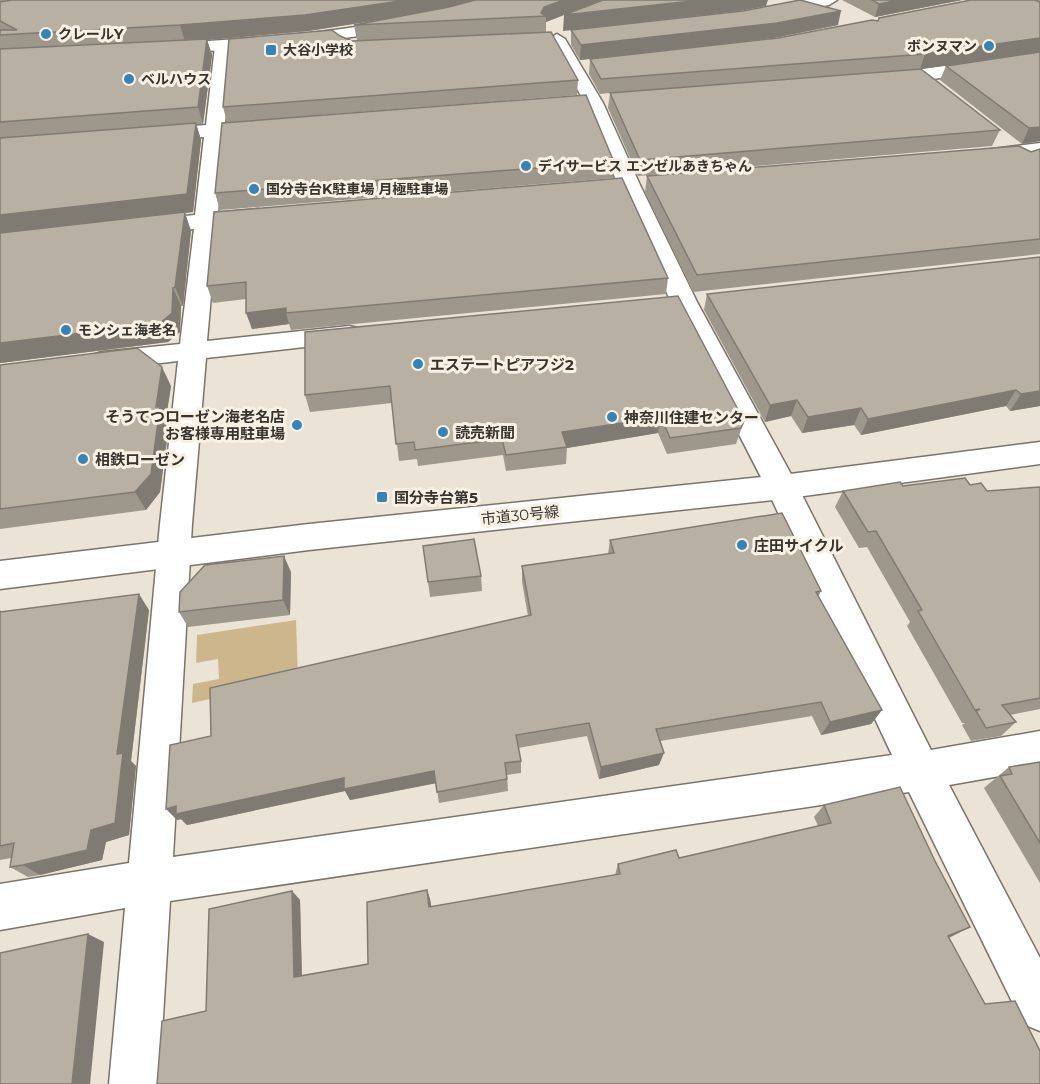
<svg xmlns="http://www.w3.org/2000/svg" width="1040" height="1084" viewBox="0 0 1040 1084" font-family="Montserrat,'Noto Sans JP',sans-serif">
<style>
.green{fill:#ceb68c}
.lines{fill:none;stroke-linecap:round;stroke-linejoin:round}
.street-casing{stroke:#7b7468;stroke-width:3}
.secondary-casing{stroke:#7b7468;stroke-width:3}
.street{fill:#fff;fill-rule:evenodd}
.secondary{fill:#fff;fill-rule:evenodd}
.wall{fill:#9d978c}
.shaded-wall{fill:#807b72}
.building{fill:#b7b0a3;stroke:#807b72;stroke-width:1.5}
.poi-dot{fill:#3684b6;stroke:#f8f0e3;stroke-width:2}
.labels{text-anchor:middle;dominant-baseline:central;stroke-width:6;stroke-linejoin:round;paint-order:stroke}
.far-poi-label{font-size:14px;font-weight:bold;fill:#37342f;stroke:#f8f0e3;text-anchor:start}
.poi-label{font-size:15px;font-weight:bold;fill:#37342f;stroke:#f8f0e3;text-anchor:start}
.street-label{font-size:15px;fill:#37342f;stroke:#f8f0e3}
</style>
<rect width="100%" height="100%" fill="#ebe3d6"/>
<path class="green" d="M296 620 298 679 192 703 193 684 219 679 218 659 196 663 197 635Z"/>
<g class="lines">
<defs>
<g id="street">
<path d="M806 0H837L829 5 769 17 761 12 764 9Z"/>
<path d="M557 34 565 39 603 103 640 185 697 302 798 487 931 750 1040 731V769L949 785 1040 958V1031L1023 1024 909 792 170 901 159 1084H109L125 908 0 930V884L129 863 160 524 178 361 102 370 92 367 88 361 92 355 102 352 180 344 194 229 145 234 137 232 134 227 137 222 145 220 195 215 204 137 154 141 147 139 144 135 147 131 154 129 206 125 215 46 217 42 223 41 231 46 225 123 264 120 271 122 274 126 271 130 224 135 218 213 258 209 266 211 269 216 266 221 217 227 207 341 349 326 358 328 362 334 358 340 349 342 206 358 192 524 173 857 892 755 766 487 671 302 618 185 585 103 549 39Z"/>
<path d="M1040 53V63L920 81 878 83 875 79 878 75Z"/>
<path d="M1040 143V155L985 162 978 160 975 156 978 152 985 150Z"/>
</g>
<g id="secondary">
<path d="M399 21 407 26 405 29 298 45 164 54 156 49 164 44 298 35Z"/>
<path d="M1040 442V464L782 499 309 550 0 589V561L309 524 782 475Z"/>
</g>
</defs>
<use href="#street" class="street-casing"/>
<use href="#secondary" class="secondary-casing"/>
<use href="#street" class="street"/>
<use href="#secondary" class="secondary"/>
</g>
<g class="wall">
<path d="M0 0H602L546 22V32L578 80 577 95 320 115 614 162 613 178 220 210 215 193 227 122 223 107 340 36 352 41H357L354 25 379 20 308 31 207 40 212 55 203 124H196L201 140 193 212 185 213 191 231 183 306H181L180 332 168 342 0 363Z"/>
<path d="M842 0H962L875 17Z"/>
<path d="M971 0H1040V52L920 69 686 87 1000 130 992 146 638 176 608 108 610 93 600 94 589 74 590 59 778 38 878 21Z"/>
<path d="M743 11 838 25 774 38 580 60 571 45V30Z"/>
<path d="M1040 52V141L1022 144 940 80 946 66Z"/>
<path d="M1040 149V254L693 292 645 192 647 176 1031 152Z"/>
<path d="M214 212 668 278 666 294 291 330 289 324 252 329 246 299 213 303 207 286Z"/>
<path d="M1040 257V406L1010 411 1006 406 861 435 854 425 802 433 791 416 765 422 704 310 707 294Z"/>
<path d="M305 332 744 421 736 444 667 454 658 433 567 448 566 464 506 471 503 455 418 466 417 459 399 461 392 403 310 412 305 395Z"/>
<path d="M0 365 171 386 166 418 169 425 160 492 146 510 0 529Z"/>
<path d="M970 485 987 491 1040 487V709L1010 715 1016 722 1001 736 971 741 962 725 965 723H962L907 626 910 622 867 547 859 548 835 507 843 491 903 486Z"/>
<path d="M610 540 821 591 818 597 882 710 871 724 821 735 812 716 660 741 659 765 599 779 587 736 518 748 521 761V773L507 775 508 791 439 803 436 783 350 800 345 791 187 825 181 819 177 820 211 736 528 616 522 582V566L608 554Z"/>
<path d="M291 572 290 615 188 627 179 612Z"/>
<path d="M481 576 482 591 430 597 428 582Z"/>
<path d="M0 610 2 612 149 610 131 761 136 766 129 835 106 842 102 860 40 875 28 877 10 867 11 858 0 860Z"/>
<path d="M1040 762V883L984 788 1009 767Z"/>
<path d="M824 805 935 861 970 927 949 938 985 1004 1040 1051 206 1011 292 891 300 900 302 976 368 964 427 890 430 899 431 907 615 875 618 864 679 858 818 826 814 817Z"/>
</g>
<g class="shaded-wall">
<path d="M407 0H481L430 12 308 31 207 40 212 55 203 124 198 107 185 41 180 25Z"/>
<path d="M564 0H602L546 22V16L541 13 544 7Z"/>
<path d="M701 0H768L766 6 740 11 563 31 564 15Z"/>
<path d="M899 0H962L875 17 879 4Z"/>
<path d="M841 11 838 25 774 38 580 60 581 45Z"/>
<path d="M1040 38V52L920 69 925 54Z"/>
<path d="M196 123 201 140 193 212 185 213 191 231 183 306 175 287 0 234V215Z"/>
<path d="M1040 127V141L1022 144 1029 128Z"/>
<path d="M173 288 181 306 180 332 168 342 0 363V343Z"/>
<path d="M286 308V313L289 324 252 329 246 313Z"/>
<path d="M162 367 171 386 166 418 169 425 160 492 146 510 135 492 156 407Z"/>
<path d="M1016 390 1006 406 861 435 868 419Z"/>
<path d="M1040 391V406L1010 411 1021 394Z"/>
<path d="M797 400 791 416 765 422 770 405Z"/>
<path d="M861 408 854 425 802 433 808 417Z"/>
<path d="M661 417 658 433 567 448 562 432Z"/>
<path d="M284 556 291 572 290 615 283 600Z"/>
<path d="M139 594 149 610 131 761 136 766 129 835 106 842 102 860 40 875 23 865 91 830 117 754Z"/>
<path d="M882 710 871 724 821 735 830 722Z"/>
<path d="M664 753 659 765 599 779 601 767Z"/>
<path d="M434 771 437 783 350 800 345 791 187 825 181 819 177 820 166 809 176 806 344 778Z"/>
<path d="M427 890 430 899 433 916 429 907Z"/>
<path d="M292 891 300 900 302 983 294 977Z"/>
<path d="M970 927 954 935 933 944 948 936Z"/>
<path d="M88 934 104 942 90 1084H72Z"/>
</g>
<g class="building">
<path d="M12 0H407L305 15 180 25 0 35V30H17L0 21V2Z"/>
<path d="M475 0H564L544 7 541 13 546 16 354 25 449 7Z"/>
<path d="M603 0H701L564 15Z"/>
<path d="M800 0 841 11 777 23 581 45 571 30 743 11Z"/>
<path d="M872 0H899L879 4Z"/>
<path d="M971 0H1035L1040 2V38L925 54 601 79 590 59 778 38 872 20 878 21 879 18Z"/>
<path d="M332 30 340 36 352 41 551 32 578 80 223 107 229 39Z"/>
<path d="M207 39 198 107 0 122V49Z"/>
<path d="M1040 52V127L1029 128 946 66Z"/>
<path d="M921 69 1000 130 640 160 610 93Z"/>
<path d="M586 95 614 162 215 193 222 123Z"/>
<path d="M196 123 187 194 0 215V138Z"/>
<path d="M1019 146 1031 152 1040 149V239L697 275 647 176Z"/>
<path d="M622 178 668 278 286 313V308L246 313V282L207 286 214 212Z"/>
<path d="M185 212 175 287 173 288 172 313 159 324 0 343V233Z"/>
<path d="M1040 257V391L1021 394 1016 390 868 419 861 408 808 417 797 400 770 405 707 294Z"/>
<path d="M678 296 744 421 741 428 670 438 661 417 562 432 567 447 506 455 502 439 415 450 414 442 396 444 390 386 305 395V332Z"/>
<path d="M137 348 162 367 156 407H160L151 474 135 492 0 509V365Z"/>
<path d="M965 478 970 485 981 483 987 491 1040 487V698L1002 705 1016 722 986 728 976 711 980 709 975 710 918 611 922 610 876 531 868 532 843 491 900 482 903 486Z"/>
<path d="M782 513 821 591 816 592 882 710 830 722 821 702 656 729 664 753 601 767 589 723 516 735 521 761 505 763 507 779 437 792 434 771 344 789V778L176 814V806L166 809 170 745 211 736 210 688 531 615 522 566 614 553 610 540Z"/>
<path d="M474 539 481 576 428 582 423 546Z"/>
<path d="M284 556 283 600 179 612 180 592 205 565Z"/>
<path d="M139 594 117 754 123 753 115 823 91 830 87 850 23 865 10 867 14 843 0 846V612Z"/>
<path d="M1040 762V843L1000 776 1012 774 1009 767Z"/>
<path d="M900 787 935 861 970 927 948 936 985 1004 1015 1001 1040 1051V1084H157L162 1021 206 1011 209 909 292 891 294 977 368 964 367 902 427 890 429 907 620 874 618 864 676 850 679 858 831 823 824 805Z"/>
<path d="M88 934 72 1084H0V953Z"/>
</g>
<g class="poi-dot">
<circle cx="46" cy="34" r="6"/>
<circle cx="989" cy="46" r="6"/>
<rect x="265" y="44" width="12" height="12" rx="3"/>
<circle cx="129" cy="79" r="6"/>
<circle cx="526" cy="166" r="6"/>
<circle cx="254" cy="189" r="6"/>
<circle cx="66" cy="330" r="6"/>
<circle cx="418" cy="364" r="6"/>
<circle cx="612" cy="417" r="6"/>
<circle cx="297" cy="425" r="6"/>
<circle cx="443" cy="432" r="6"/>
<circle cx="83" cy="459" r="6"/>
<rect x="376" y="491" width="12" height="12" rx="3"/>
<circle cx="742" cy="545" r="6"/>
</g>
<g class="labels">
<g class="far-poi-label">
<text x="58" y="34">クレールY</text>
<text x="977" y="46" text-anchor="end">ボンヌマン</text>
<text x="283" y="50">大谷小学校</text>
<text x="141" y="79">ベルハウス</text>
<text x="538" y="166">デイサービス エンゼルあきちゃん</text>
<text x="266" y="189">国分寺台K駐車場 月極駐車場</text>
<text x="78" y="330">モンシェ海老名</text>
</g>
<g class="poi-label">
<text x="430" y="364">エステートピアフジ2</text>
<text x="285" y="416" text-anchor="end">そうてつローゼン海老名店<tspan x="285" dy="17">お客様専用駐車場</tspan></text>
<text x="624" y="417">神奈川住建センター</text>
<text x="455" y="432">読売新聞</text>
<text x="95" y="459">相鉄ローゼン</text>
<text x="394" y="497">国分寺台第5</text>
<text x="754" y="545">庄田サイクル</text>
</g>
<g class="street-label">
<text transform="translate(520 515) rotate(-6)">市道30号線</text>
</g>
</g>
</svg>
